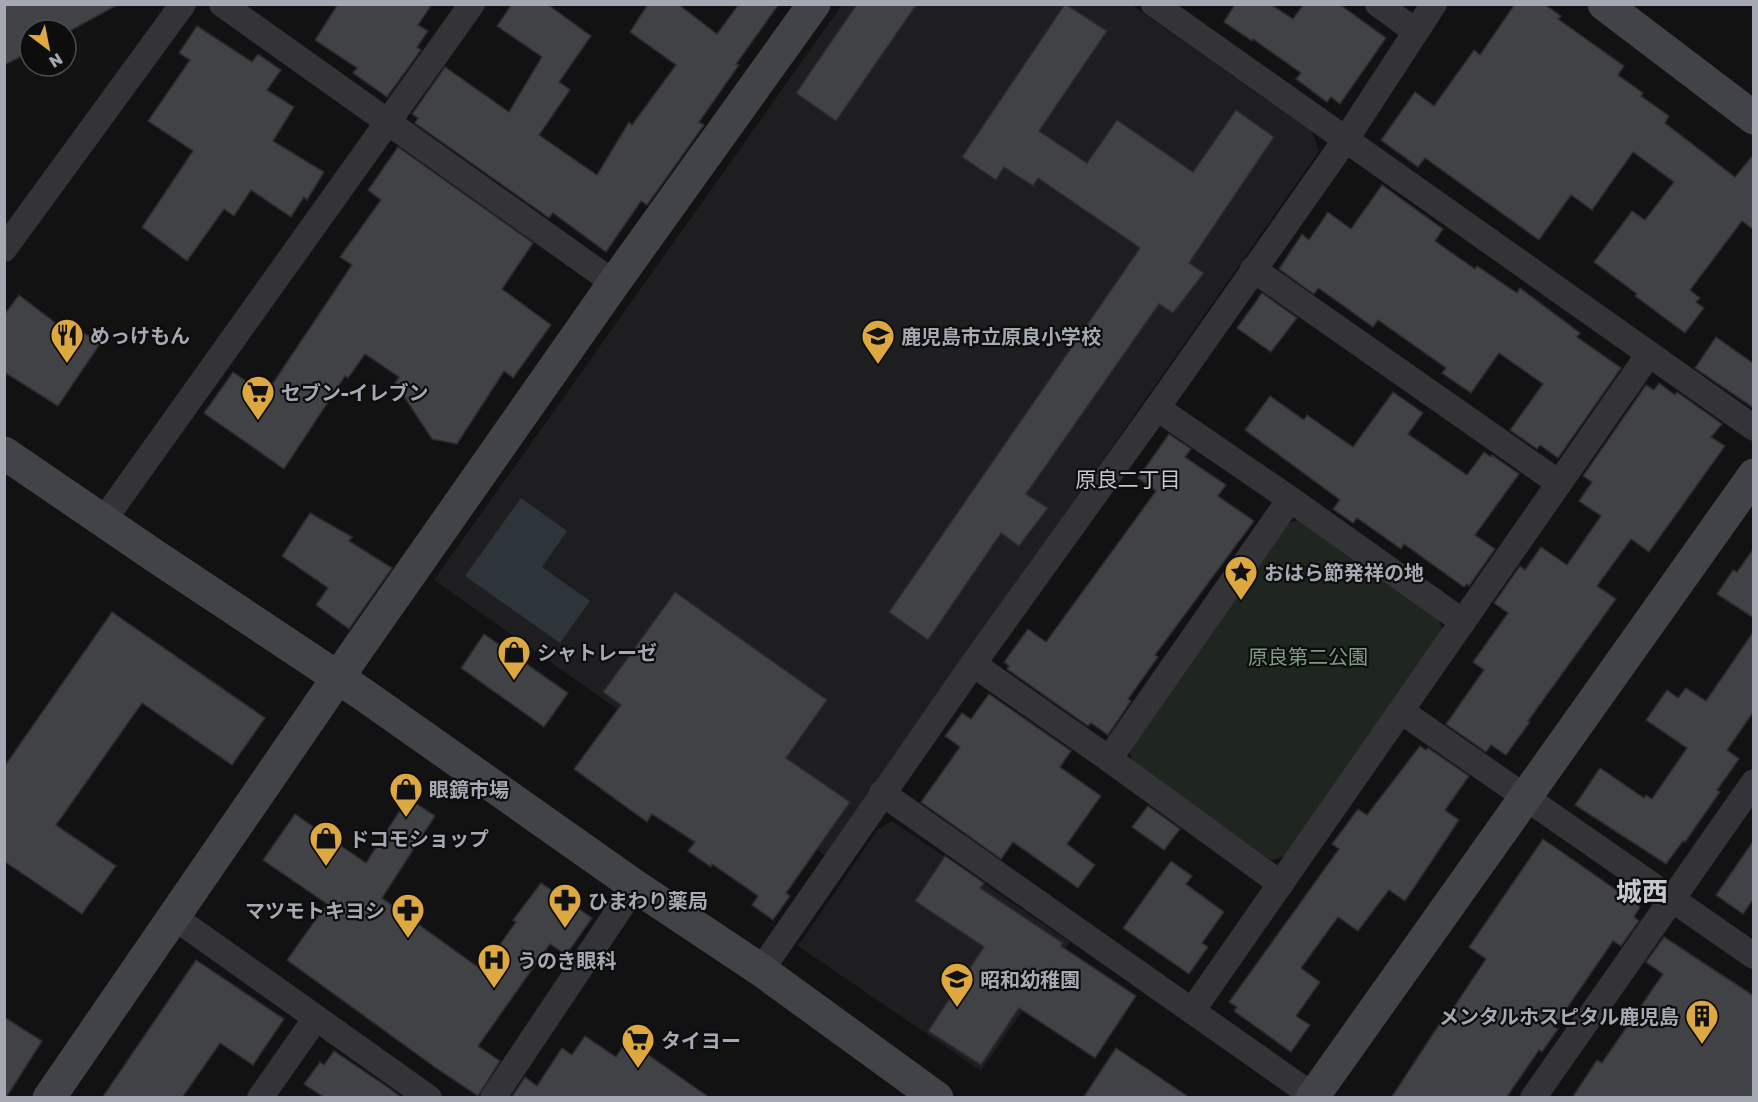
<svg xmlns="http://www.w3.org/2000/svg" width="1758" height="1102" viewBox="0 0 1758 1102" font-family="'Golos Text','Noto Sans JP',sans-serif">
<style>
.built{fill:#1e1e20}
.green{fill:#1f2620}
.water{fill:#2d353b}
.building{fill:#414246;stroke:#2c2c2f;stroke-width:1.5}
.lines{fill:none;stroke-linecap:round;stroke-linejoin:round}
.street{stroke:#343438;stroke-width:26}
.secondary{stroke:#424348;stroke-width:33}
.labels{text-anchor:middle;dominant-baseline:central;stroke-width:4.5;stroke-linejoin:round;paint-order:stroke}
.poi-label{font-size:20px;font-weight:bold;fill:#a5a9b3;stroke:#0d0d0e;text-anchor:start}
.park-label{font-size:20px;fill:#7e9c80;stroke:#0d0d0e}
.neighbourhood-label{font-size:21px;fill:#c6c8cf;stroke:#0d0d0e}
.district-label{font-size:26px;font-weight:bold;fill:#c6c8cf;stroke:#0d0d0e}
</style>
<rect width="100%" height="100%" fill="#121213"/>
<g class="built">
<path d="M842 5H1132L1312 132 1319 151 826 856 434 580Z"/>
<path d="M892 821 1070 942 981 1071 798 946 878 829Z"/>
</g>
<path class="green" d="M1300 519 1437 616 1443 631 1286 856 1271 860 1134 764 1127 747 1281 526Z"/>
<path class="water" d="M521 498 567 531 542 567 590 601 560 643 465 576Z"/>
<g class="building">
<path d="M4 4H119L66 33V30H30V52L4 65Z"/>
<path d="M338 4H432L418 25 428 31 417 47 421 50 387 97 353 73 357 68 315 40Z"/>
<path d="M512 4H547L591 36 559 82 570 90 539 135 597 175 629 122 632 125 676 65 630 32 648 4H678L717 34 739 4H779L736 64 739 65 699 122 704 125 647 205 641 201 606 252 553 213 549 218 415 123 418 118 412 114 445 67 509 112 542 57 497 26Z"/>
<path d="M857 4H917L836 121 796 93Z"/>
<path d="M1065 4 1107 31 1039 131 1087 163 1117 120 1193 172 1236 110 1274 137 1189 263 1204 273 1173 313 1159 304 1026 494 1048 508 1019 546 1001 533 928 640 889 612 1140 248 1038 178 1033 186 1004 167 996 180 962 157Z"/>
<path d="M1235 4H1270L1293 19 1304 4H1339L1386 38 1340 104 1331 97 1327 102 1296 79 1301 73 1253 39 1252 41 1224 22Z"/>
<path d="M1515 4H1544L1561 16 1558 19 1624 66 1618 75 1643 93 1641 96 1669 116 1665 123 1735 177 1754 154V230L1742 221 1690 290 1700 298 1696 302 1704 308 1685 333 1635 296 1637 294 1594 262 1632 211 1645 220 1674 182 1633 152 1592 210 1571 195 1539 240 1425 158 1418 167 1381 140 1415 92 1434 106 1474 50 1480 55Z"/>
<path d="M197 26 252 62 258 54 281 70 267 90 294 107 273 141 324 172 307 200 304 197 291 217 251 190 234 216 224 209 187 261 142 227 193 151 148 121 190 60 179 53Z"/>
<path d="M398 147 533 243 502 289 551 325 513 378 504 371 457 444 432 439 395 383 399 377 365 354 348 378 345 376 284 469 204 413 233 372 265 395 352 265 340 257 381 200 368 190Z"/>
<path d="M1382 185 1443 229 1435 241 1475 269 1477 266 1517 293 1520 288 1580 333 1577 337 1621 368 1558 458 1540 445 1537 449 1510 430 1543 384 1499 353 1471 393 1442 373 1446 368 1378 320 1373 327 1324 292 1318 288 1314 294 1279 269 1302 234 1309 240 1328 212 1351 229Z"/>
<path d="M1262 293 1297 318 1271 352 1237 328Z"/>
<path d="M19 295 66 331 71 324 100 344 58 406 4 372V315Z"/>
<path d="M1716 337 1754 364V408L1695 368Z"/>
<path d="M1659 383 1675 395 1677 392 1722 424 1711 437 1725 446 1649 552 1631 539 1597 586 1616 599 1528 721 1530 722 1506 755 1491 745 1486 752 1446 724 1484 670 1473 662 1508 613 1494 603 1520 566 1525 570 1541 547 1567 565 1601 516 1579 501 1592 482 1583 476 1646 385 1654 390Z"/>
<path d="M1393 392 1423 413 1408 434 1467 475 1484 452 1491 457 1492 455 1519 474 1475 535 1495 549 1469 586 1467 584 1464 587 1404 544 1401 549 1357 518 1353 523 1333 509 1340 500 1245 430 1270 396 1304 420 1307 415 1353 447Z"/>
<path d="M1169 434 1191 449 1185 457 1226 485 1218 496 1254 521 1155 655 1158 657 1128 699 1131 701 1108 735 1091 723 1088 726 1007 669 1009 666 1004 662 1028 629 1046 642 1156 491 1138 478Z"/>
<path d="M310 513 352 537 349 541 392 568 349 629 316 605 328 588 282 556Z"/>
<path d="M1754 548V618L1717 594 1733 570 1737 572Z"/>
<path d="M675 592 827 700 786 758 850 802 786 893 790 896 773 920 752 905 758 896 712 864 711 867 688 851 695 842 652 814 647 822 574 769 621 705 603 692Z"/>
<path d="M112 612 265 718 232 765 142 703 56 825 116 866 82 914 4 861V767Z"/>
<path d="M1754 631V711L1727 750 1739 759 1717 790 1720 792 1685 842 1683 841 1666 864 1575 805 1600 768 1644 798 1646 795 1652 799 1687 748 1646 720 1667 690 1678 698 1686 688 1706 701Z"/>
<path d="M484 634 568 693 544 727 461 668Z"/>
<path d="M989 694 1071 751 1060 767 1101 796 1067 844 1095 865 1078 888 1013 842 1001 859 921 802 960 747 945 736 962 713 971 719Z"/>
<path d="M1420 746 1426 750 1428 748 1469 776 1445 810 1459 820 1405 901 1389 890 1358 931 1338 917 1301 968 1320 982 1296 1016 1310 1025 1291 1052 1234 1011 1237 1007 1229 1002 1339 849 1332 844 1358 809 1367 815Z"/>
<path d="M408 798 435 816 382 898 482 970 516 922 513 920 541 883 592 918 566 955 550 944 478 1046 500 1061 478 1096 436 1068 287 960 327 904 263 860 295 814 366 863Z"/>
<path d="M1148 806 1180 829 1164 850 1132 827Z"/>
<path d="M1543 839 1638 905 1640 907 1634 917 1639 921 1621 946 1613 941 1554 1027 1558 1029 1542 1052 1539 1050 1506 1098H1391L1444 1017 1446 1019 1486 959 1469 947Z"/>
<path d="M1754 840V898L1743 914 1716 895Z"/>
<path d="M945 856 984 883 980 888 1063 943 1061 946 1136 996 1095 1058 1019 1008 981 1065 928 1031 984 947 915 901Z"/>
<path d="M1171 861 1192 876 1186 884 1224 912 1202 943 1208 947 1189 974 1123 928Z"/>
<path d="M1664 937 1754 996V1098H1572L1597 1060 1602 1063 1663 974 1646 962Z"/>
<path d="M196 960 284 1019 253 1065 220 1043 182 1098H102Z"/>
<path d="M4 1017 42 1041 6 1098H4Z"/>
<path d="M585 1036 616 1057 627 1040 710 1098H511L525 1077 537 1086 562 1048 572 1055Z"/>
<path d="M1116 1048 1162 1079 1190 1098H1083Z"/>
<path d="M334 1051 389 1088 402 1098H325L304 1084 320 1062 324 1065Z"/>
</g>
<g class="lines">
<g class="street">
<path d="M222 4 614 283"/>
<path d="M1154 4 1754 428"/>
<path d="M1378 4 1415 31"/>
<path d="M4 249 183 4"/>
<path d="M1253 269 1559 483"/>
<path d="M1157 408 1290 499 1463 622"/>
<path d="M103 521 472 4"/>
<path d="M973 664 1109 759 1281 884"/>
<path d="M1401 711 1754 956"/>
<path d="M1109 759 1290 499"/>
<path d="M882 793 1313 1096"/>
<path d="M174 917 429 1098"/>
<path d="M761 970 973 664 1157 408 1346 139 1434 4"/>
<path d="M1192 1011 1649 354"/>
<path d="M260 1098 316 1018"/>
<path d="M493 1098 635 886"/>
<path d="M1533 1098 1754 782"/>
</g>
<g class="secondary">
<path d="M1604 4 1754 118"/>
<path d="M4 453 155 556 364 695 635 886 761 970 937 1098"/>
<path d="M49 1098 359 647 614 283 814 4"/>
<path d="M1312 1098 1754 475"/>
</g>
</g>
<defs>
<symbol id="restaurant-pin" viewBox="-11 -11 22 30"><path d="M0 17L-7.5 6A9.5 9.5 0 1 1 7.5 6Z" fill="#dda840" stroke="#0d0d0e"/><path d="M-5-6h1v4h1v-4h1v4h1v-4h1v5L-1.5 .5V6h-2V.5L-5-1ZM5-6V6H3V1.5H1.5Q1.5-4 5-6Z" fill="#111"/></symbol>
<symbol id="school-pin" viewBox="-11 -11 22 30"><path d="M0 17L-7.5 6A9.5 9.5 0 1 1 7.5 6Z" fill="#dda840" stroke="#0d0d0e"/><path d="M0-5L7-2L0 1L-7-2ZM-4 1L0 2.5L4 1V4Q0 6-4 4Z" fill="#111"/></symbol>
<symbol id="supermarket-pin" viewBox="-11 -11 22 30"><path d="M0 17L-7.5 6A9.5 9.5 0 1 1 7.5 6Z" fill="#dda840" stroke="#0d0d0e"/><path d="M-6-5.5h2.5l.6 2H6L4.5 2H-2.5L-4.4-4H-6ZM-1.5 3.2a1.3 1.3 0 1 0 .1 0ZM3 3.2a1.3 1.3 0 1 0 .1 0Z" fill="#111"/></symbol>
<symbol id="sight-pin" viewBox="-11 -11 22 30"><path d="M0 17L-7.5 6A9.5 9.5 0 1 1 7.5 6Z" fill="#dda840" stroke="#0d0d0e"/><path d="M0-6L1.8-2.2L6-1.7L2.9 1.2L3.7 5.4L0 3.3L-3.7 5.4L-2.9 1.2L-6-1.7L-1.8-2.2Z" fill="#111"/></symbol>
<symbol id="shop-pin" viewBox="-11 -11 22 30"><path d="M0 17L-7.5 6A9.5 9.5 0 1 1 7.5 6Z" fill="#dda840" stroke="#0d0d0e"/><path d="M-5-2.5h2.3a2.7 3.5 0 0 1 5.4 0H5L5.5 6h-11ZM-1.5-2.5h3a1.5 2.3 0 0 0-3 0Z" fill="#111"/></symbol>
<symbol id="pharmacy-pin" viewBox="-11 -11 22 30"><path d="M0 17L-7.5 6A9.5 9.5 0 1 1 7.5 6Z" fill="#dda840" stroke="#0d0d0e"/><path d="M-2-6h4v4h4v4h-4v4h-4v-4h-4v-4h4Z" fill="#111"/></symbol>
<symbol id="hospital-pin" viewBox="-11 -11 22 30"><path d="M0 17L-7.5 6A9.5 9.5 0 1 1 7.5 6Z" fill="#dda840" stroke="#0d0d0e"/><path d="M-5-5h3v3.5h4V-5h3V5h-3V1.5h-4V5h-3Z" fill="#111"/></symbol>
<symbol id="building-pin" viewBox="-11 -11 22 30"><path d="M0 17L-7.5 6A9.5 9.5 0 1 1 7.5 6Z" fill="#dda840" stroke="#0d0d0e"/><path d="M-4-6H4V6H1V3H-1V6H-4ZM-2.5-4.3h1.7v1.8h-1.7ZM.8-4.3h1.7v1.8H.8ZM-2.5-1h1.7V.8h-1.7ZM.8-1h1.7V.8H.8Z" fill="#111"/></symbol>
</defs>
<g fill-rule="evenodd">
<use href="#restaurant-pin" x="48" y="316" width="38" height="52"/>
<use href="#school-pin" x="859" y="317" width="38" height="52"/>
<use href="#supermarket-pin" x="239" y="373" width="38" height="52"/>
<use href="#sight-pin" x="1222" y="553" width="38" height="52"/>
<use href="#shop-pin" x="495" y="633" width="38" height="52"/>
<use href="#shop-pin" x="387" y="770" width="38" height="52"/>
<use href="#shop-pin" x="307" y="819" width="38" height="52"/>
<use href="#pharmacy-pin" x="546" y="881" width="38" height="52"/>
<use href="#pharmacy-pin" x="389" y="891" width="38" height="52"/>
<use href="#hospital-pin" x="475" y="941" width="38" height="52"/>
<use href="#school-pin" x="938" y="960" width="38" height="52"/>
<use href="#building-pin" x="1683" y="997" width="38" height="52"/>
<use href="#supermarket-pin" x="619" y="1021" width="38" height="52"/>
</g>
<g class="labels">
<g class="poi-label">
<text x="90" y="335">めっけもん</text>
<text x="901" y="336">鹿児島市立原良小学校</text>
<text x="281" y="392">セブン-イレブン</text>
<text x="1264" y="572">おはら節発祥の地</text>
<text x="537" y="652">シャトレーゼ</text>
<text x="429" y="789">眼鏡市場</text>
<text x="349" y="838">ドコモショップ</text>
<text x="588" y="900">ひまわり薬局</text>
<text x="385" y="910" text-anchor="end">マツモトキヨシ</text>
<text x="517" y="960">うのき眼科</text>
<text x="980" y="979">昭和幼稚園</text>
<text x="1679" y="1016" text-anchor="end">メンタルホスピタル鹿児島</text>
<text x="661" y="1040">タイヨー</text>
</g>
<g class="park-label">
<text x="1308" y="656">原良第二公園</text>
</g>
<g class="neighbourhood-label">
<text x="1128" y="479">原良二丁目</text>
</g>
<g class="district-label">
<text x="1642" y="891">城西</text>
</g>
</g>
<rect width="1758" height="1102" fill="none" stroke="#a5a9b3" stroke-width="12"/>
<g transform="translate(48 48) rotate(148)"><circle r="28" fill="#0d0d0e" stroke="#4a4b50" stroke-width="1.5"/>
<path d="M0-4.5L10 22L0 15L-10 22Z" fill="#dda840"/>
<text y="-9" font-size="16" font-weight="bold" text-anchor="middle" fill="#a5a9b3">N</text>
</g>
</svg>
